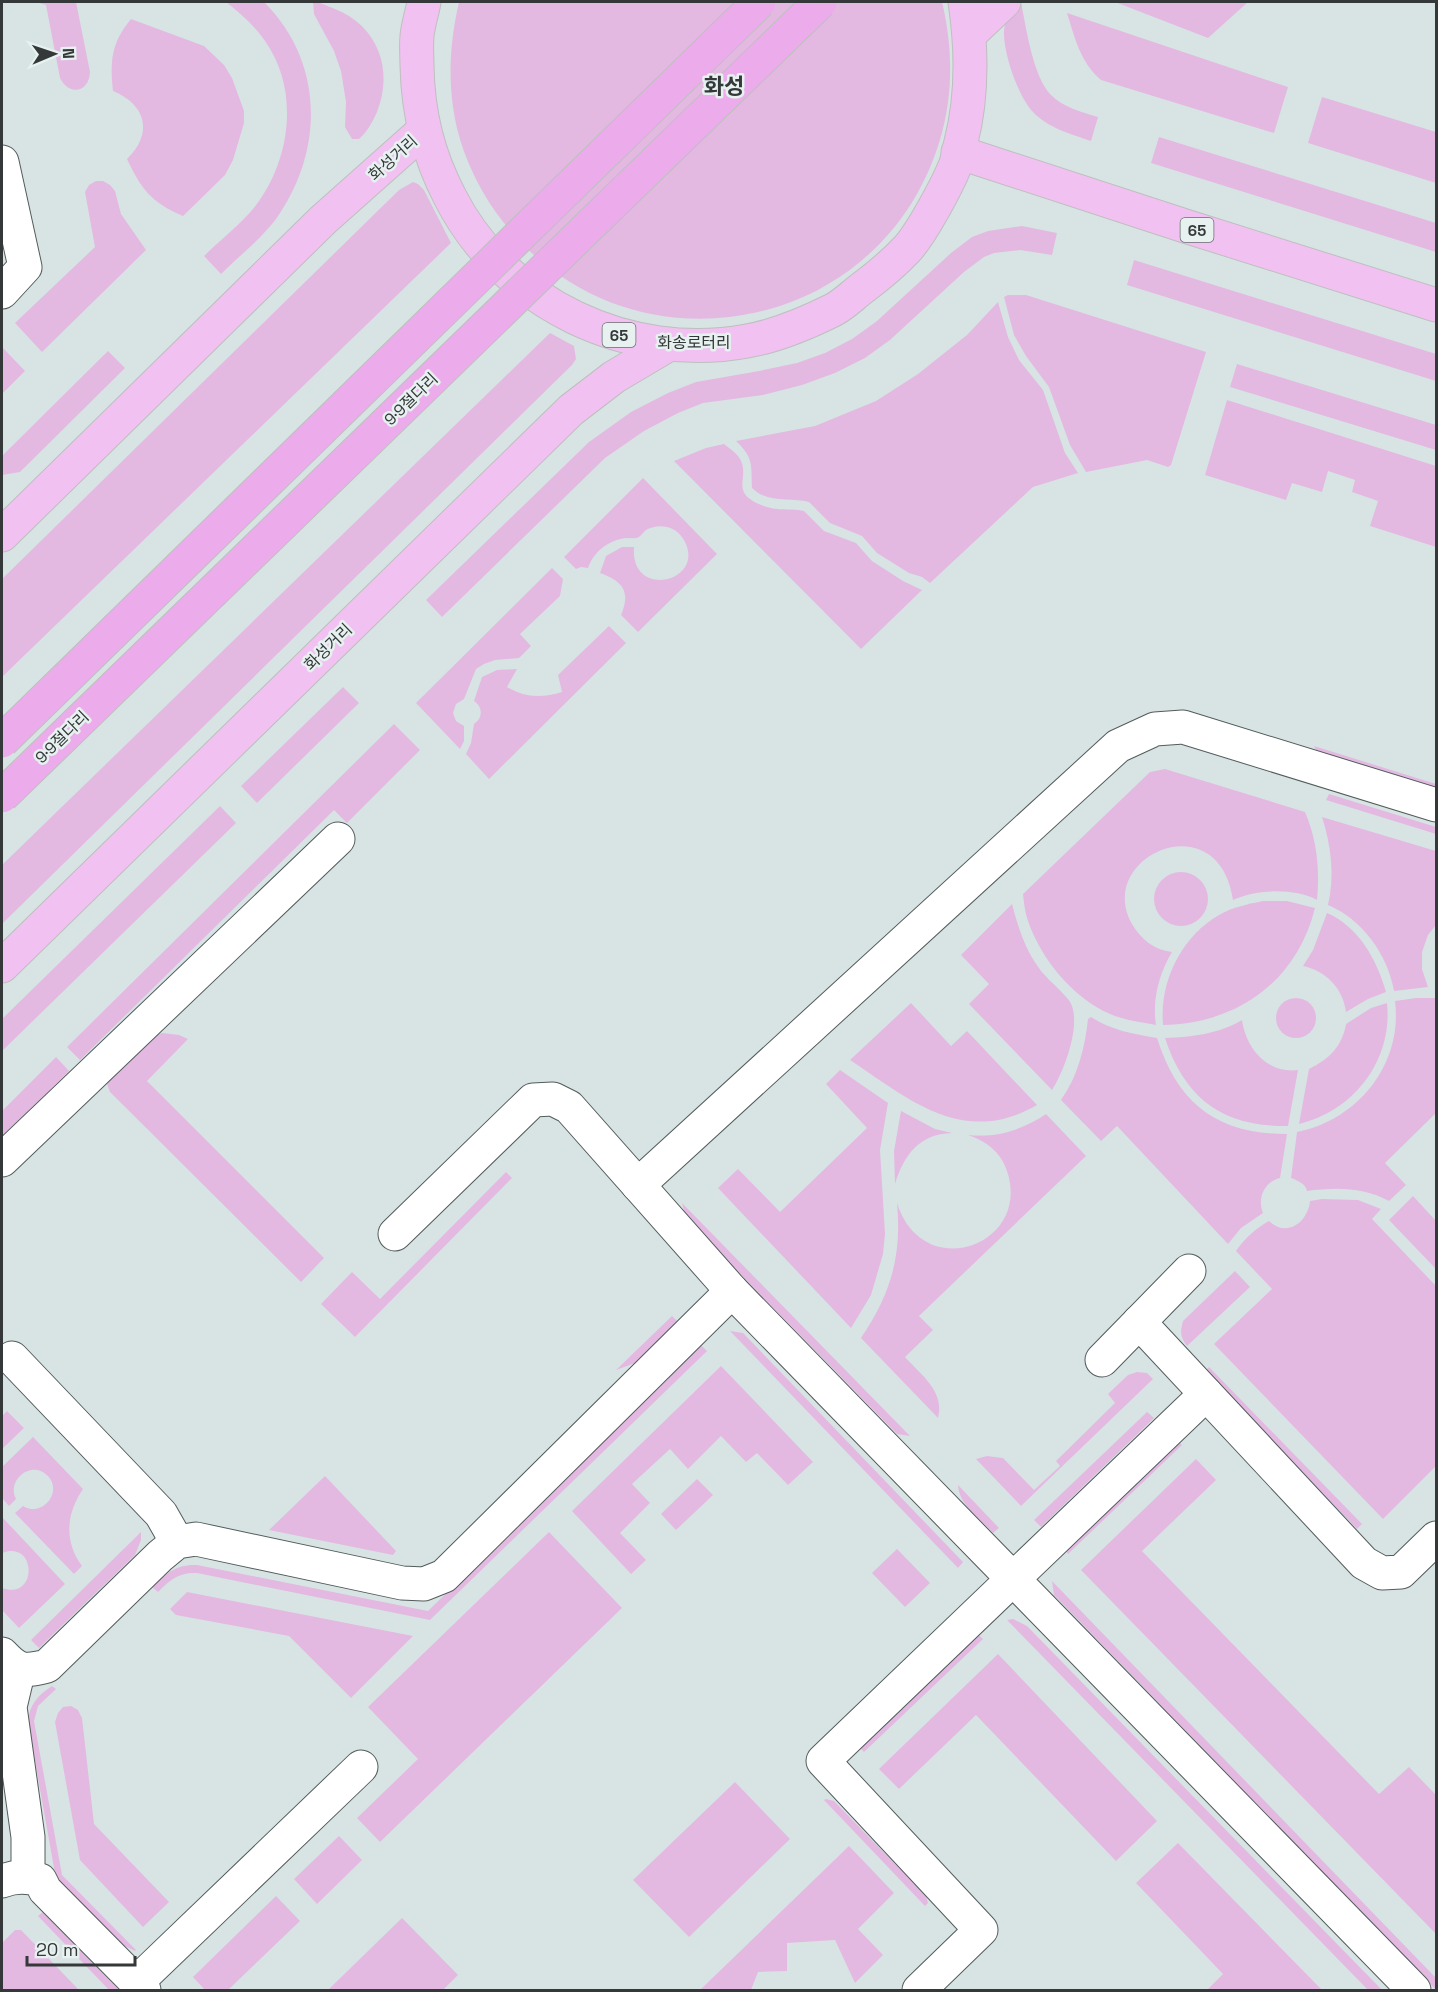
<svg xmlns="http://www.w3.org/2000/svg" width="1438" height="1992" viewBox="0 0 1438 1992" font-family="'Space Grotesk','Noto Sans KR',sans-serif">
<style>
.green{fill:#e3b9e2}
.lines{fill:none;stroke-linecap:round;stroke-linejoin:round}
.minor-casing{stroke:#525c5b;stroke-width:35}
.primary-casing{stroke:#bebfbf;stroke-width:35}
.minor{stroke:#fff;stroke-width:33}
.primary{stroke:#f1c1f1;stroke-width:33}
.trunk-bridge-casing{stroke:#bebfbf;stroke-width:35;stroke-linecap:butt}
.trunk-bridge{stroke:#ecacec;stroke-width:33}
.labels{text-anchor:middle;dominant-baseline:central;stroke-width:5;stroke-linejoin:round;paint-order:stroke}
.shield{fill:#e6f1f0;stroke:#69706f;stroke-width:1.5}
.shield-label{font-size:15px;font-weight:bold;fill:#343838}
.street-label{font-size:16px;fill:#343838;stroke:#e6f1f0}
.district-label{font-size:22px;font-weight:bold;fill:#343838;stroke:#e6f1f0}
</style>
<rect width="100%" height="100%" fill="#d8e4e3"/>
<g class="green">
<path d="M36 2H76L90 72C89 93 69 96 60 78L46 5Z"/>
<path d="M226 2H264C325 63 324 151 276 219 262 238 238 257 221 274L204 256C220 240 247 219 259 201 291 155 299 89 265 41 254 25 241 14 226 2Z"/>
<path d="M313 2C321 2 327 6 335 9 378 26 394 70 377 112 372 123 367 132 359 139H352L345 127 346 102 341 71 334 51 314 14Z"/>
<path d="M459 2H942C958 68 951 134 917 194 887 247 838 287 780 306 665 343 546 298 484 194 469 168 457 138 453 107 448 71 451 37 459 2Z"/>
<path d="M1021 2C1026 27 1033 77 1051 95 1064 108 1082 112 1098 117L1091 141C1071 134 1048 128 1033 112 1018 96 1004 55 1004 34 1003 21 1013 10 1021 2Z"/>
<path d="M1115 2H1248L1208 38Z"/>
<path d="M1067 13 1288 87 1274 133 1101 80C1080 62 1075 38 1067 13Z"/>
<path d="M131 19 204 46 224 65 232 78 244 111V123L233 160 225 175 183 216C152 203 141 189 127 159 153 134 147 105 113 91 110 61 111 43 131 19Z"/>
<path d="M1322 97 1436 132V183L1308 143Z"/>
<path d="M1159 137 1436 223V252L1151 163Z"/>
<path d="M96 181H103L110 185 115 191 121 214 146 250 42 352 15 323 95 247 85 192 89 185Z"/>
<path d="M413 182 418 184 424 190 451 243 2 677V579L399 190Z"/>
<path d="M1022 226 1057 233 1052 255 1020 250 994 253 984 257 964 272 890 340 865 358 835 373 802 385 763 395 703 403 678 413 644 431 605 458 442 617 426 600 589 442 631 412 668 393 696 382 759 371 797 363 825 353 852 339 877 321 951 253 972 237 988 231Z"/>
<path d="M1134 260 1436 354V381L1127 285Z"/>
<path d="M1008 295H1026L1206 352 1171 465 1168 467 1147 460 1086 472 1070 445 1049 387 1026 356 1014 335 1004 297Z"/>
<path d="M998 302 1008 337 1019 360 1043 390 1065 453 1078 473 1033 487 930 583 922 577 909 573 877 553 862 536 830 523 809 502C790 497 768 504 752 488 751 465 754 458 736 441L815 426 876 401 918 374 967 335Z"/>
<path d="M550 333 574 346 576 359 572 365 2 924V865Z"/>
<path d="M2 347 25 371 2 394Z"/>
<path d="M108 351 125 368 20 472 2 475V456Z"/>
<path d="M1237 364 1436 425V450L1230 387Z"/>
<path d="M1227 400 1436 466V547L1370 526 1378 501 1352 492 1355 480 1328 471 1322 492 1292 483 1286 500 1205 475Z"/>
<path d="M724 444C729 448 735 452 738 456 754 477 724 493 767 507 779 511 792 508 804 511L824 531 856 543 872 561 903 581 922 590 861 649 674 461 706 448Z"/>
<path d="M643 478 717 554 638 632 621 615C631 592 623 581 600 573L606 556 622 547H634C630 600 705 582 685 542 678 527 661 522 646 530 643 532 642 535 639 537 636 539 630 538 626 538 609 540 594 551 588 568L581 567 576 569 564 557Z"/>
<path d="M552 568 563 579 560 596 520 634 531 646 519 658 495 660 484 664 476 669 464 699 456 704 453 713 456 721 464 726V741L460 749 416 703Z"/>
<path d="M609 626 626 643 489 779 466 754 471 743 474 724C483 718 483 707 474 701L482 677 497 670 517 669 507 687C525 698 542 698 562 692L558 675Z"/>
<path d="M343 687 359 703 257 803 241 786Z"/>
<path d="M394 724 420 750 347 823 334 810 80 1060 67 1047Z"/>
<path d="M1314 746 1436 784V792L1318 754Z"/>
<path d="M1165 769 1305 812C1317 840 1320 869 1317 900 1294 888 1256 889 1233 900 1218 801 1094 857 1132 924 1141 939 1154 950 1172 952 1159 974 1152 1000 1156 1025 1140 1022 1124 1020 1110 1014 1073 998 1041 959 1028 921 1025 913 1024 903 1023 894L1150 772Z"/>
<path d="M1329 794 1436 827V834L1326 800Z"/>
<path d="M220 806 236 823 2 1051V1019Z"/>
<path d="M1322 817 1436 851V925L1428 935 1422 952V969L1428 987 1394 991C1388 955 1362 919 1328 905 1335 876 1331 845 1322 817Z"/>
<circle cx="1181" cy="899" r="27"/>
<path d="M1263 901H1287L1315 908C1297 981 1237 1024 1163 1025 1159 982 1181 937 1219 915 1233 907 1248 904 1263 901Z"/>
<path d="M1012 904C1018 927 1025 949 1039 968 1046 979 1070 997 1072 1006 1080 1029 1064 1071 1052 1090L969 1004 989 984 961 955Z"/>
<path d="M1327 913C1359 927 1377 960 1386 992L1368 999 1346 1012C1343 988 1326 971 1303 966L1313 950Z"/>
<circle cx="1296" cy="1018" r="20"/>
<path d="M1416 998H1435L1436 1000V1113L1385 1163 1406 1185 1389 1201C1364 1187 1335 1187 1307 1191 1306 1184 1297 1180 1291 1178L1297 1132C1358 1120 1403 1064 1395 1001Z"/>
<path d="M911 1003 951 1046 967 1031 1037 1105C964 1147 911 1101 850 1060Z"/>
<path d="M1387 1003C1393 1060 1354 1111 1299 1124L1309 1069C1329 1059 1342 1047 1346 1024L1371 1008Z"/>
<path d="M1091 1017C1111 1030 1133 1034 1157 1038 1178 1104 1217 1134 1287 1134L1280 1178C1264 1182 1257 1198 1263 1213L1241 1228 1228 1244 1117 1126 1101 1141 1061 1100C1078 1076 1085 1047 1088 1019Z"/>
<path d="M1242 1020C1246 1048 1267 1074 1298 1070L1288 1126C1223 1127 1185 1099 1165 1038 1191 1037 1219 1034 1242 1020Z"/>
<path d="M162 1033 179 1035 188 1039 147 1081 324 1258 301 1282 110 1092 107 1084 108 1079 152 1036Z"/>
<path d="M56 1057 69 1071 2 1137V1111Z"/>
<path d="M840 1070 888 1103 880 1150 885 1234 883 1254 871 1295 851 1328 718 1188 738 1169 780 1212 867 1128 826 1084Z"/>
<path d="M901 1111 935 1129 952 1133C919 1134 904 1155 895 1184L894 1151Z"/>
<path d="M1046 1114 1086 1156 919 1316 933 1330 905 1357C921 1375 945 1391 938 1418L861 1338C891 1294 902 1255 897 1203 923 1285 1032 1245 1007 1171 1001 1152 986 1141 968 1135 997 1138 1022 1130 1046 1114Z"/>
<path d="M506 1172 512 1178 355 1337 321 1304 352 1272 380 1299Z"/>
<path d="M1413 1196 1436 1221V1269L1389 1220Z"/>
<path d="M1322 1199 1358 1200 1381 1209 1372 1219 1436 1286V1466L1383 1519 1214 1344 1272 1289 1236 1251C1245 1238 1255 1229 1269 1221 1287 1238 1308 1222 1310 1201Z"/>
<path d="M682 1203 910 1436 897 1434 686 1219Z"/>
<path d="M1235 1271 1250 1287 1187 1346C1180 1337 1180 1332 1183 1321Z"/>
<path d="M672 1316 677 1321 635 1363 616 1370Z"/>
<path d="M730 1331 743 1333 963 1562 958 1568Z"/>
<path d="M701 1345 707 1351 430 1620 197 1573C179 1572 170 1580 158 1592L152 1587C167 1573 176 1564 197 1565L428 1611Z"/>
<path d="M721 1366 813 1462 788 1485 757 1453 746 1462 721 1436 688 1469 670 1449 632 1484 650 1503 620 1533 646 1560 631 1574 572 1511Z"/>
<path d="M1209 1367 1362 1524 1357 1529 1204 1372Z"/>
<path d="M1137 1372 1147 1373 1153 1379 1021 1506 976 1459 987 1456 1003 1458 1034 1490 1060 1466 1056 1461 1115 1403 1108 1394 1128 1375Z"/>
<path d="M7 1411 24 1428 2 1449V1416Z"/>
<path d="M1147 1412 1154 1418 1041 1527 1034 1520Z"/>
<path d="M33 1437 83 1489C66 1514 64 1542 82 1566L74 1574 15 1513 23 1506C42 1518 63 1492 48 1476 32 1459 6 1480 16 1499L9 1506 2 1498V1467Z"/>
<path d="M1179 1442 1182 1445 1068 1554 1066 1551Z"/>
<path d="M1196 1459 1216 1480 1142 1551 1379 1794 1409 1767 1436 1795V1934L1081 1570Z"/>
<path d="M325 1476 396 1551 393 1555 269 1530Z"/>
<path d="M697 1479 713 1495 676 1530 661 1514Z"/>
<path d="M958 1485 999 1528 993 1533C980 1519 959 1505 958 1485Z"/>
<path d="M2 1517 65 1584 19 1628 2 1610V1588C38 1601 37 1539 2 1553Z"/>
<path d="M141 1532V1540L135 1555 39 1648 31 1640Z"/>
<path d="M549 1532 622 1608 380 1842 357 1818 418 1759 368 1707Z"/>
<path d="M897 1549 930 1583 905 1607 872 1573Z"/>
<path d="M1052 1581 1436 1978V1990L1054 1595Z"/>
<path d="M187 1592 413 1636 351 1698 289 1636 176 1615 170 1609Z"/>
<path d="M1013 1619 1027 1626 1382 1990H1368L1007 1620Z"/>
<path d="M979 1635 983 1639 864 1752 860 1748Z"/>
<path d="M998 1654 1157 1821 1116 1861 976 1715 899 1789 879 1769Z"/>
<path d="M52 1686 56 1689 38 1706 34 1721 62 1875 136 1950 135 1951 117 1942 56 1879 28 1722C29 1705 38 1695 52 1686Z"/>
<path d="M71 1706 78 1710 82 1718 94 1824 169 1902 143 1927 80 1860 55 1722 58 1713 63 1707Z"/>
<path d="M735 1782 790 1839 689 1937 633 1880Z"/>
<path d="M826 1799 834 1801 926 1896 928 1903 925 1906 824 1800Z"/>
<path d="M339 1836 362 1860 317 1904 294 1879Z"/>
<path d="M1178 1843 1322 1990H1207L1223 1974 1136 1883Z"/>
<path d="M849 1846 894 1893 858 1929 883 1955 855 1983 835 1940 787 1943V1971L758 1972 751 1990H700Z"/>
<path d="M276 1896 300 1921 228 1990H205L193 1977Z"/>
<path d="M43 1912 119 1990H109L38 1916Z"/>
<path d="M402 1918 458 1975 443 1990H328Z"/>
<path d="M15 1930H21L79 1990H2V1943Z"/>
</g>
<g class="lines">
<defs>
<g id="minor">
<path d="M2 162 25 267 2 292"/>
<path d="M2 1160 338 839"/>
<path d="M638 1185 1118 746 1155 729 1183 727 1436 805"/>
<path d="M395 1234 533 1100 553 1099 569 1107 732 1291 1414 1990"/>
<path d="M1139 1322 1364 1563 1382 1573 1401 1572 1436 1538"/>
<path d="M12 1358 161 1514 177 1542"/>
<path d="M1102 1360 1189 1271"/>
<path d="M2 1654C18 1671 24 1672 47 1666L160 1556 177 1542 196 1539 402 1583 424 1584 444 1576 732 1291"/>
<path d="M19 1669 10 1707 28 1837V1877"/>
<path d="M2 1881C15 1876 26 1876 40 1880L45 1890 144 1990"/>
<path d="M136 1983 361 1767"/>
<path d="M919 1990 981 1930 823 1761 1206 1394"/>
</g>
<g id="primary">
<path d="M424 2C422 13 418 25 417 36 416 46 417 57 417 66 418 114 428 155 450 197 504 304 629 363 747 341 776 336 807 323 833 310 843 305 852 296 861 289 877 277 893 264 907 249 921 234 947 186 955 166 958 159 959 150 961 142 973 95 972 49 965 2"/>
<path d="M970 34 1004 2"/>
<path d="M958 152 1185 226 1436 305"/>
<path d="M2 535 323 220 423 131"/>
<path d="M2 966 571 410 614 377 668 345"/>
</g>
</defs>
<use href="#minor" class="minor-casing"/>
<use href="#primary" class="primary-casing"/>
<use href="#minor" class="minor"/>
<use href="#primary" class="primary"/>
<defs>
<g id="trunk-bridge">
<path d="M2 741 759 2"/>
<path d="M2 796 820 2"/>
</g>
</defs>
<use href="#trunk-bridge" class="trunk-bridge-casing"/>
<use href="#trunk-bridge" class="trunk-bridge"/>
</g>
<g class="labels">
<g class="shield">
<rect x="1180.5" y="218" width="33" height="24" rx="4.5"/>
<rect x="602.5" y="323" width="33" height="24" rx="4.5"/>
</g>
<g class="shield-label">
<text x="1197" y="230">65</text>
<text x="619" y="335">65</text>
</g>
<g class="street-label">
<text transform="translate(393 158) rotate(-42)">화성거리</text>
<text x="694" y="342">화송로터리</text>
<text transform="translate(411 399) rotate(-44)">9·9절다리</text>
<text transform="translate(328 647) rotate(-44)">화성거리</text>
<text transform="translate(62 737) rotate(-44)">9·9절다리</text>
</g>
<g class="district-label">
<text x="724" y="86">화성</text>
</g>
</g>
<rect width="1438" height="1992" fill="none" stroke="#343838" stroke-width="6"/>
<g transform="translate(54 54) rotate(88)" stroke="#e6f1f0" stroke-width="4.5" paint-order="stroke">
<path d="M0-4.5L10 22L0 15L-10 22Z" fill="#343838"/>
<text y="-9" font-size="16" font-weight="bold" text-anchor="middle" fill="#343838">N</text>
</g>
<path d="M27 1956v9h108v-9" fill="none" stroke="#343838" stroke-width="3"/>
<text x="36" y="1956" font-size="18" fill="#343838" stroke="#e6f1f0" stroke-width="4.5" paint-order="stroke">20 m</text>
</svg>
